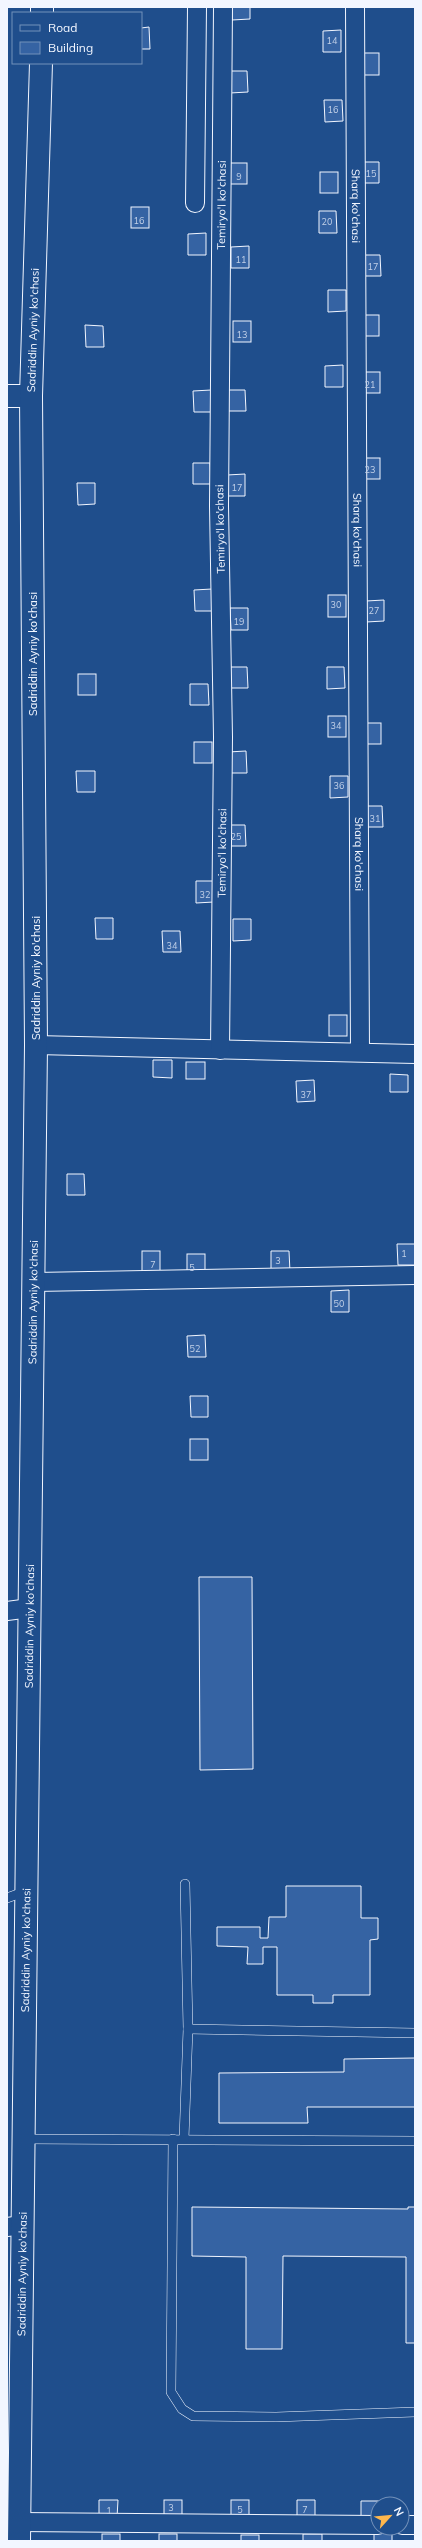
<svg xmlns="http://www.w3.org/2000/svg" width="422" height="2548" viewBox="0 0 422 2548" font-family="Mulish,sans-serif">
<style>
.building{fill:#3563a3;stroke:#f2f6ff}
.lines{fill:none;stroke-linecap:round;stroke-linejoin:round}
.lane-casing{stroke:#f2f6ff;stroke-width:10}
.street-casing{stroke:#f2f6ff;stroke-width:20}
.secondary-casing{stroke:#f2f6ff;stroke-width:24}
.lane{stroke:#1f4e8c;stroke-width:9}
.street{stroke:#1f4e8c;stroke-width:18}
.secondary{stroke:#1f4e8c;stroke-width:22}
.labels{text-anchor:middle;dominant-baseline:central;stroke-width:3;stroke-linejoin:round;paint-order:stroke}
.number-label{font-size:9px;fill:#c3d1e8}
.street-label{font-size:11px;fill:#f2f6ff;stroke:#1f4e8c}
</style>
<rect width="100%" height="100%" fill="#1f4e8c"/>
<g class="building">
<path d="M232 7H250V19L232 20Z"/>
<path d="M149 27 150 49H141V28Z"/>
<path d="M341 30V52H323V31Z"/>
<rect x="361" y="53" width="18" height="22"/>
<path d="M230 71H247L248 92 230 93Z"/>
<path d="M324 100H342L343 121 325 122Z"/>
<path d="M361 162H379V183H362Z"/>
<rect x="229" y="163" width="18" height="21"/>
<rect x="320" y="172" width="18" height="21"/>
<rect x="131" y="207" width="18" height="21"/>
<path d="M319 211H336L337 233H319Z"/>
<path d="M206 233V255H188V234Z"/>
<path d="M249 246V268H231V247Z"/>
<path d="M363 255H380L381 276H363Z"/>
<path d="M328 290H346V311L328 312Z"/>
<rect x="361" y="315" width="18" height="21"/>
<rect x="233" y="321" width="18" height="21"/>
<path d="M85 325 103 326 104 347H86Z"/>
<path d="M343 365V387H325V366Z"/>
<rect x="362" y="372" width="18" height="21"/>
<path d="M211 390 212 412H194L193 391Z"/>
<path d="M227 390H245L246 411H228Z"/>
<rect x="362" y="458" width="18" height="21"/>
<path d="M193 463H210L211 484H193Z"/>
<path d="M245 474V496H227V475Z"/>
<path d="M77 483H95V504L78 505Z"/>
<path d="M212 589 213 611H195L194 590Z"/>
<rect x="328" y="595" width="18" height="22"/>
<path d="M384 600V621L366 622V601Z"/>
<path d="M230 608H248V630H231Z"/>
<path d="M229 667H247L248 688H230Z"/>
<path d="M327 667H344L345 688 327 689Z"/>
<rect x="78" y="674" width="18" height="21"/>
<path d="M190 684H208L209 705H190Z"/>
<rect x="328" y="716" width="18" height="21"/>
<rect x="363" y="723" width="18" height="21"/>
<rect x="194" y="742" width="18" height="21"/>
<path d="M246 751 247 773H229L228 752Z"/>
<path d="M76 771H95V792H77Z"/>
<path d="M330 776H348V797L330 798Z"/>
<path d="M365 806H382L383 827H365Z"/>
<path d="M228 825H245L246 846H228Z"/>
<path d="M196 881H214V902L196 903Z"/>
<path d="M95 918H113V939H96Z"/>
<path d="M233 919H251V940L233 941Z"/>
<path d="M162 931H180L181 952H163Z"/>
<rect x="329" y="1015" width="18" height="21"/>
<path d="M153 1060H172V1078L153 1077Z"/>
<rect x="186" y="1062" width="19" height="17"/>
<path d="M390 1074 408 1075V1092H390Z"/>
<path d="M314 1080 315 1101 297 1102 296 1081Z"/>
<path d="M67 1174H84L85 1195H67Z"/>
<path d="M397 1244H415V1265H398Z"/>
<rect x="142" y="1251" width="18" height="21"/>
<path d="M271 1251H289L290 1272H271Z"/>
<rect x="187" y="1254" width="18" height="21"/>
<path d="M349 1290V1312H331V1291Z"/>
<path d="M205 1335 206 1357H188L187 1336Z"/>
<path d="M190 1396H208V1417H191Z"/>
<rect x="190" y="1439" width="18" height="21"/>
<path d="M199 1577H252L253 1769 200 1770Z"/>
<path d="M286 1886H361V1918H378V1939L370 1940V1995H333V2003H313V1995H277V1947H263V1964H247L248 1947 217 1946V1927H260V1938H268L269 1917H286Z"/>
<path d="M415 2058V2107H307L308 2123H219V2073L344 2072V2059Z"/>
<path d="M192 2207 408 2209V2207H415V2343H406V2257L283 2256 282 2349H246V2257L192 2256Z"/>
<path d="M99 2500H118L117 2518 99 2517Z"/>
<rect x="164" y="2500" width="18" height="17"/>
<rect x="231" y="2500" width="18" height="17"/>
<path d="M297 2500H315V2518L297 2517Z"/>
<path d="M361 2501H380L378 2519H361Z"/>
<rect x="374" y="2533" width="18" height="8"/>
<rect x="102" y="2534" width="18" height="7"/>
<rect x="159" y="2534" width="18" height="7"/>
<rect x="303" y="2534" width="19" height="7"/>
<rect x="241" y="2535" width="18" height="6"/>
</g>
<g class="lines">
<defs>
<g id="lane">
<path d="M7 1898 26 1891"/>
<path d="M188 2029 415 2033"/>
<path d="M24 2139 415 2141"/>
<path d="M173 2139 171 2392 182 2409 193 2416 276 2417 415 2412"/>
<path d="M184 2139 188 2029 185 1884"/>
</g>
<g id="street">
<path id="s1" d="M355 7 360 1052"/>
<path d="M195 203 197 7"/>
<path d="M36 1045 415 1054"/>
<path id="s2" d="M220 1050 223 737 219 506 223 7"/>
<path d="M35 1282 415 1275"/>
<path d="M7 1611 30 1608"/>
<path d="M7 2227 23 2225"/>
<path d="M19 2522 378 2525"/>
<path d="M402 2525H415"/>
</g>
<g id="secondary">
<path d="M42 13V7"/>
<path d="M7 396H31"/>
<path id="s3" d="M19 2541 36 1045 31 396 41 63"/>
</g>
</defs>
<use href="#lane" class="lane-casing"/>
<use href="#street" class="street-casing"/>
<use href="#secondary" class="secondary-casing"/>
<use href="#lane" class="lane"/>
<use href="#street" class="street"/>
<use href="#secondary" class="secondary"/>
</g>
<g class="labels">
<g class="number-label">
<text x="332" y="40">14</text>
<text x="333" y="109">16</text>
<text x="371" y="173">15</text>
<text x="239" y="176">9</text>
<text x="139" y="220">16</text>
<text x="327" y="221">20</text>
<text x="241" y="259">11</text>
<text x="373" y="266">17</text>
<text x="242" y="334">13</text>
<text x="370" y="384">21</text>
<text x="370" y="469">23</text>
<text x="237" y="487">17</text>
<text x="336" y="604">30</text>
<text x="374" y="610">27</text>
<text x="239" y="621">19</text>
<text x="336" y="725">34</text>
<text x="339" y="785">36</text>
<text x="375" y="818">31</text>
<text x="236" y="836">25</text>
<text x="205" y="894">32</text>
<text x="172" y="945">34</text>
<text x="306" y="1094">37</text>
<text x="404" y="1253">1</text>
<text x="278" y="1260">3</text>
<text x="153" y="1264">7</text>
<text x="192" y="1267">5</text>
<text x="339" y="1303">50</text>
<text x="195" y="1348">52</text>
<text x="171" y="2507">3</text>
<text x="240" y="2509">5</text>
<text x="305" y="2509">7</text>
<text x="109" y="2510">1</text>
</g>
<g class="street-label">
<text stroke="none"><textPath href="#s2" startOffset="845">Temiryo'l ko'chasi</textPath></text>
<text stroke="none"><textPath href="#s1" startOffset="199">Sharq ko'chasi</textPath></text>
<text stroke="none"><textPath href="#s3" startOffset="2211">Sadriddin Ayniy ko'chasi</textPath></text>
<text transform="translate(220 529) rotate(-91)">Temiryo'l ko'chasi</text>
<text stroke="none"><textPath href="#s1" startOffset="523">Sharq ko'chasi</textPath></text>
<text transform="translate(33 654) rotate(-90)">Sadriddin Ayniy ko'chasi</text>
<text stroke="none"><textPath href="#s2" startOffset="197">Temiryo'l ko'chasi</textPath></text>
<text stroke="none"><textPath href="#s1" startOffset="847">Sharq ko'chasi</textPath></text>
<text transform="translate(36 978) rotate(-90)">Sadriddin Ayniy ko'chasi</text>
<text stroke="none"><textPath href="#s3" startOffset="1239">Sadriddin Ayniy ko'chasi</textPath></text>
<text stroke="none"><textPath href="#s3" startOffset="915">Sadriddin Ayniy ko'chasi</textPath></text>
<text stroke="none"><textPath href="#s3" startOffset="591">Sadriddin Ayniy ko'chasi</textPath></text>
<text stroke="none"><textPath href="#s3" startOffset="267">Sadriddin Ayniy ko'chasi</textPath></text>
</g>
</g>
<rect width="422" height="2548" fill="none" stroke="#f2f6ff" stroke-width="16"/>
<rect x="12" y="12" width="130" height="52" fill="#1f4e8c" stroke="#7391ba"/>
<rect x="20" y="25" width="20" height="6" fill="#1f4e8c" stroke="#7391ba"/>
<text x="48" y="32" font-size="12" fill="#f2f6ff">Road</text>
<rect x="20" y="42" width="20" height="12" fill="#3563a3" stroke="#7391ba"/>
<text x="48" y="52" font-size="12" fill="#f2f6ff">Building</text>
<g transform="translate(390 2516) rotate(63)"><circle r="19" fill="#1f4e8c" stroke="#7391ba"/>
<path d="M0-3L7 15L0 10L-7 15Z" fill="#ffb74d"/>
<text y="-6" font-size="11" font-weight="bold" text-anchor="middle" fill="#f2f6ff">N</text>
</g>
</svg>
